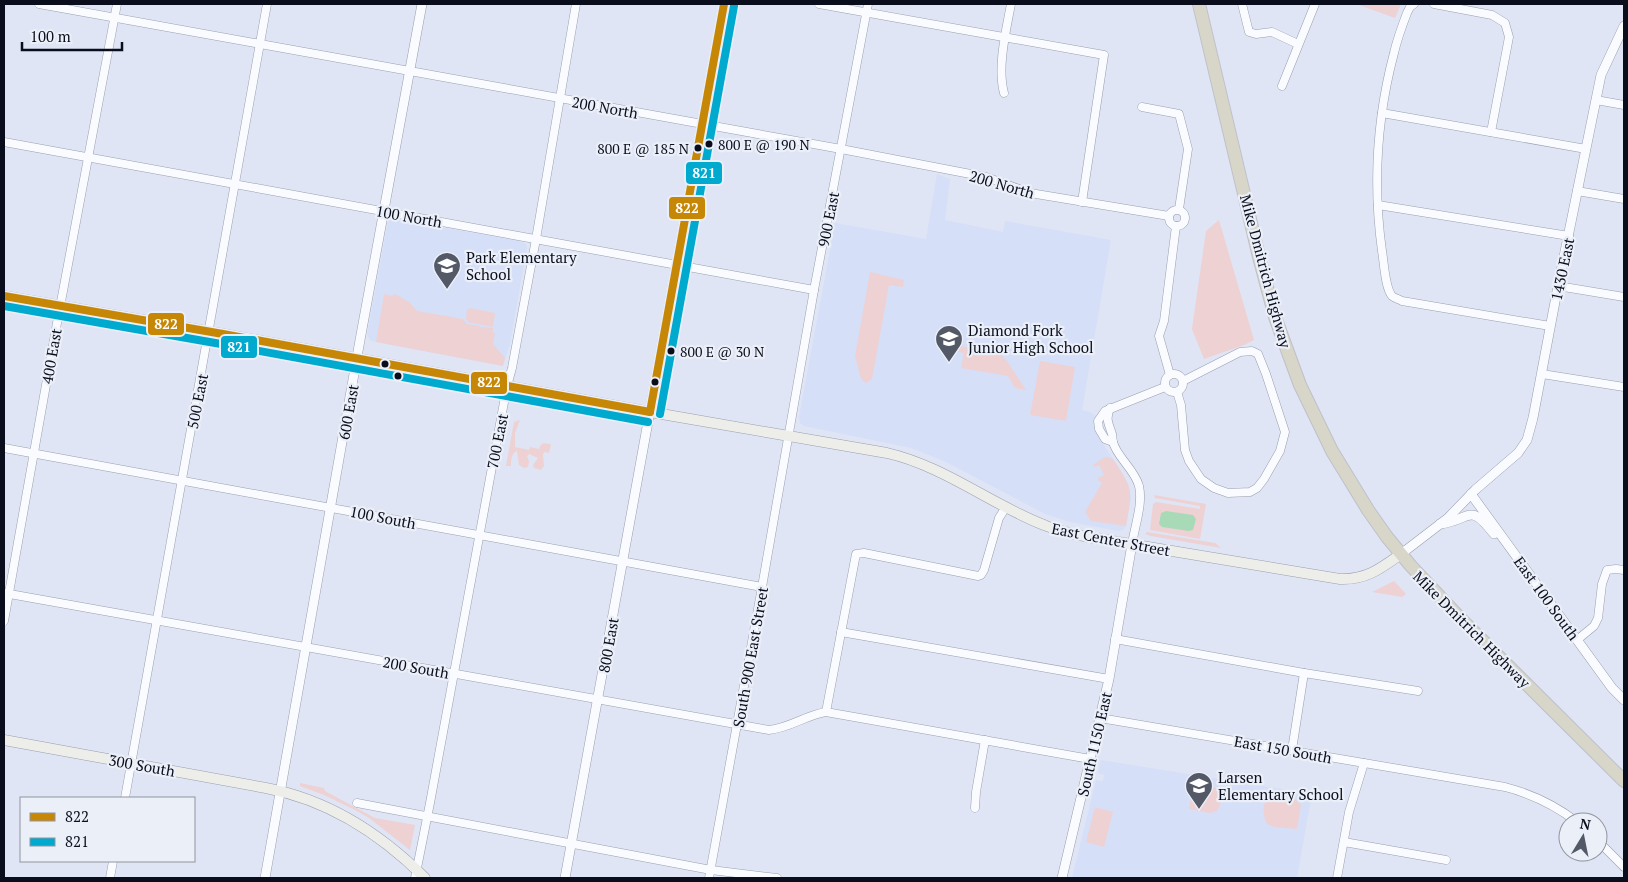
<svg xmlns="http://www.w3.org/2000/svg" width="1628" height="882" viewBox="0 0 1628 882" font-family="'PT Serif',serif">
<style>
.built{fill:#d6dff8}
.green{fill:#eed1d3}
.water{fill:#a9dab8}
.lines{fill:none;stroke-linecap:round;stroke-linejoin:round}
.minor-casing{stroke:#999fae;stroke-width:9}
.tertiary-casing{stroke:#999fae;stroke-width:10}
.secondary-casing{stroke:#999fae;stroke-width:11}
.trunk-casing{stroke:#bec0c9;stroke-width:14}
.minor{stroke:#fafbfe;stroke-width:8}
.tertiary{stroke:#fafbfe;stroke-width:9}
.secondary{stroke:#edede9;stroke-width:10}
.trunk{stroke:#d8d6c9;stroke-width:12}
.bus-1-casing{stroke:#ebeff8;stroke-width:11}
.bus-2-casing{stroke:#ebeff8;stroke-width:11}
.bus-1{stroke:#c78706;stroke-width:8}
.bus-2{stroke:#00a9ce;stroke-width:8}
.bus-dot{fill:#090d1c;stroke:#ebeff8;stroke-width:2}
.labels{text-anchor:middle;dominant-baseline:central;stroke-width:4.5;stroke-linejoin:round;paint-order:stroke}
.bus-label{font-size:14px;fill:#090d1c;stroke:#ebeff8;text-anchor:start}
.street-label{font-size:15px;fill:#090d1c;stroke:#ebeff8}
.poi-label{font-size:15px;fill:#090d1c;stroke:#ebeff8;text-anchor:start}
.line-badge{stroke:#ebeff8;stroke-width:2}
.badge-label{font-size:14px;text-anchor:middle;font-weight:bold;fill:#fff}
</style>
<rect width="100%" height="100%" fill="#dfe5f5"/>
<g class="built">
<path d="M937 174 950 179 945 220 1003 232 1005 221 1111 240 1082 410 1090 412 1097 417V432L1099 437 1129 485 1131 498 1126 526 1123 530 1119 531 1070 522 1045 514 944 461 911 448 804 426 800 423 799 417 835 223 926 239Z"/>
<path d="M390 218 520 241 526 244 527 248 510 344 503 366 371 341 367 335 388 221Z"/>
<path d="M1101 760 1312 794 1297 878H1072L1096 780 1103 781 1104 775 1098 773Z"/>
</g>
<g class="green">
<path d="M1360 4H1401L1395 18 1359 5Z"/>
<path d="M1219 220 1254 340 1244 345 1204 359 1192 329 1206 231Z"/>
<path d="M870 272 904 280 903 287 889 285 872 379 866 383 861 379 855 356Z"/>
<path d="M384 294 392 296 395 294 409 302 417 311 463 319 467 324 480 326V327L493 328 492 332 495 333 493 344 505 358 503 366 376 342Z"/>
<path d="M470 308 495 313 493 327 468 322 466 319 467 310Z"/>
<path d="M946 343 1000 354 1007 361 1026 390 1015 388 1008 376 961 368 964 353 945 349Z"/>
<path d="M1040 361 1075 367 1066 421 1030 415Z"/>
<path d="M520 420 515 433V447L529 450 530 447 539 449 540 446 543 443 551 444 549 453 544 452 543 455 544 466 541 470 534 468 533 465 538 458 529 454 527 456 529 461 528 467 524 468 519 465 517 451C511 453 511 461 511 466H506L514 422Z"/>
<path d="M1105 457 1113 459C1134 490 1132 490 1126 526L1091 521 1085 512 1102 483 1098 480V478L1104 475 1099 465 1094 467 1093 465Z"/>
<path d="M1154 495 1206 504 1200 539 1150 530 1153 504 1156 502 1200 509V506L1155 498Z"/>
<path d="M1147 532 1215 543 1221 548 1151 536 1145 534Z"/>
<path d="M1394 581 1406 594 1402 597 1372 592Z"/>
<path d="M300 783 324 788 325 791 375 818 415 825 410 850 369 818 355 810 324 795 300 786Z"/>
<path d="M1198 784 1222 789 1223 798 1217 811 1209 813 1189 809 1193 787Z"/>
<path d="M1267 795 1296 800 1301 805 1297 829 1275 827 1267 824C1262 813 1263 807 1267 795Z"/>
<path d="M1095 807 1113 812 1104 847 1086 842Z"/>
</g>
<path class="water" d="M1166 511 1193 515 1196 519 1193 530 1189 531 1162 527 1159 524 1161 513Z"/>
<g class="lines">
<defs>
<g id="minor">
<path d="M39 4 841 149 986 177 1030 193 1169 216"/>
<path d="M819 4 1104 55 1082 202"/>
<path d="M1242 4 1249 32 1256 34 1272 32 1298 44"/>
<path d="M1414 4 1410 7 1407 13C1402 26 1397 40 1394 53 1377 117 1373 186 1382 251 1384 262 1385 288 1392 296 1394 298 1399 299 1402 301L1550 326"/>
<path d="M1434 4 1492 15 1505 23 1509 37 1491 132"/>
<path d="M1282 86 1315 4"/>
<path d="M1004 93C997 67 1006 31 1011 4"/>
<path d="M1596 100 1624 105"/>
<path d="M1142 107 1179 114 1188 149 1179 209"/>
<path d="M1382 113 1586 149"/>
<path d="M4 142 814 290"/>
<path d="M1577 191 1624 199"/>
<path d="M1378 205 1569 236"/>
<circle cx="1177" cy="218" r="8"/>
<path d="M1558 286 1624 297"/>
<circle cx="1174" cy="383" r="9"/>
<path d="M1542 374 1624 387"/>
<path d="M1170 375 1159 336 1164 321 1176 226"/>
<path d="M1177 392 1181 405 1185 450 1189 461 1201 479 1214 488 1228 493 1250 492 1257 488 1264 479 1280 451 1285 432 1266 374 1258 354 1252 351 1240 352 1183 381"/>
<path d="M1110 408C1105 420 1109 424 1112 434 1113 437 1112 439 1113 442 1116 456 1135 470 1139 486 1143 504 1135 525 1132 544"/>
<path d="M1113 442 1105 439 1099 429 1098 421 1105 411 1165 387"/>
<path d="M4 448 762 587"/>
<path d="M4 593 769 730C790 728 806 715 826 712L1090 759"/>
<path d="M4 621 57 323 117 4"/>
<path d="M841 632 1109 679"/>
<path d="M1115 639 1304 673 1418 691"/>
<path d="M1577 640 1594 626 1598 618 1602 584 1607 570 1616 569 1624 570"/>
<path d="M826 712 856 554 864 553 978 576 981 575 984 570 999 518 1006 507"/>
<path d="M1100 718 1505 787C1532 794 1555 805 1577 822"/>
<path d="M1292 750 1304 673"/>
<path d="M125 798 267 4"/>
<path d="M357 803 711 870 777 878"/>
<path d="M975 808 976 792 985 740"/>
<path d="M1598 841 1624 867"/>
<path d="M1344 842 1446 860"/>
<path d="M110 878 113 861"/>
<path d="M415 878 430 803 507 386 512 368 536 239 576 4"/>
<path d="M709 878 762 587 814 290 868 4"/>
<path d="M1337 878 1349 812 1364 763"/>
</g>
<g id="tertiary">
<path d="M1471 494 1612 688 1624 700"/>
<path d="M1440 524C1472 520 1468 501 1494 534"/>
<path d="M1401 554 1448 518 1475 490 1518 453 1527 440 1533 418 1558 286 1601 75 1624 26"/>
<path d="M265 878 360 340 422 4"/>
<path d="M565 878 724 4"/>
<path d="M1062 878 1109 679 1132 544"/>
</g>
<g id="secondary">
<path d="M4 296 223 334 650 412 887 453C944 466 990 504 1044 525 1058 531 1073 534 1088 537L1340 579C1366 580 1380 569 1401 554"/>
<path d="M4 740 266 788C329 800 380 833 425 878"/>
</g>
<path id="trunk" d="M1199 4 1259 257 1275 317 1300 385 1332 451 1368 510 1387 537 1411 566 1461 619 1624 781"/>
</defs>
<use href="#minor" class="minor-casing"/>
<use href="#tertiary" class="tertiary-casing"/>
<use href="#secondary" class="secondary-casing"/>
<use href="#trunk" class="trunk-casing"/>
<use href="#minor" class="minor"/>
<use href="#tertiary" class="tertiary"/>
<use href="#secondary" class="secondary"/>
<use href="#trunk" class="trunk"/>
<defs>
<g id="bus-1">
<path d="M4 296 223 334 650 412"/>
<path d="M650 412 724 4"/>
</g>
<g id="bus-2">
<path d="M4 306 221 344 648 422"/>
<path d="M660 414 734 6"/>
</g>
</defs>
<use href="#bus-1" class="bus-1-casing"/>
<use href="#bus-2" class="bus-2-casing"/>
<use href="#bus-1" class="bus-1"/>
<use href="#bus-2" class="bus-2"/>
</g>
<defs>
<symbol id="school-pin" viewBox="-11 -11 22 30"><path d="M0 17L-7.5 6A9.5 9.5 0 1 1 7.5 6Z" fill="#545968" stroke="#ebeff8"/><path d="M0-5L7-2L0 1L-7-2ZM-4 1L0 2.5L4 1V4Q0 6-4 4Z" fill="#fff"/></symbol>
</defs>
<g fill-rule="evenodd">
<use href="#school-pin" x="431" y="250" width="32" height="43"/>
<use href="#school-pin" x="933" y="323" width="32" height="43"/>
<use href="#school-pin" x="1183" y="770" width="32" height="43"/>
</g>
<g class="bus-dot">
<circle cx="709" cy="144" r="4.5"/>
<circle cx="698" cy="148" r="4.5"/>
<circle cx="671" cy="351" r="4.5"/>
<circle cx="385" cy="364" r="4.5"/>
<circle cx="398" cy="376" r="4.5"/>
<circle cx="655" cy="382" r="4.5"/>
</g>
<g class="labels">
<g class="bus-label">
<text x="718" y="144">800 E @ 190 N</text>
<text x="689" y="148" text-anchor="end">800 E @ 185 N</text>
<text x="680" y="351">800 E @ 30 N</text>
</g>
<g class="street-label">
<text transform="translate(605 107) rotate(10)">200 North</text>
<text transform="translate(1002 184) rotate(16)">200 North</text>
<text transform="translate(409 216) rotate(10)">100 North</text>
<text transform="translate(828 219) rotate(-79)">900 East</text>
<text transform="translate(1562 269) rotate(-78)">1430 East</text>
<text transform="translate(1266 271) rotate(75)">Mike Dmitrich Highway</text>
<text transform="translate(51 356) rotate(-80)">400 East</text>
<text transform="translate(197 401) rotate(-79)">500 East</text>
<text transform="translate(348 412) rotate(-80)">600 East</text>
<text transform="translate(497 441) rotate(-79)">700 East</text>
<text transform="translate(383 517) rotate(11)">100 South</text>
<text transform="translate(1111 539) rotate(11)">East Center Street</text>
<text transform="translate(1547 598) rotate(54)">East 100 South</text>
<text transform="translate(1472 629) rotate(45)">Mike Dmitrich Highway</text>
<text transform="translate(608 645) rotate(-80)">800 East</text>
<text transform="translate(750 657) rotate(-80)">South 900 East Street</text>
<text transform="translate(416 667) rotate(10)">200 South</text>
<text transform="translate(1094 744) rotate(-77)">South 1150 East</text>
<text transform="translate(1283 749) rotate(10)">East 150 South</text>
<text transform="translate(142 765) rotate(10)">300 South</text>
</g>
<g class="poi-label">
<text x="466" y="257">Park Elementary<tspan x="466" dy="17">School</tspan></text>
<text x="968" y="330">Diamond Fork<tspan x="968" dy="17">Junior High School</tspan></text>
<text x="1218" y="777">Larsen<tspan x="1218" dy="17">Elementary School</tspan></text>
</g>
</g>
<g class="line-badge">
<rect x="685" y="161" width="38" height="24" rx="5" fill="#00a9ce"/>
<rect x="668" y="196" width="38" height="24" rx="5" fill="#c78706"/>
<rect x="147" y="312" width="38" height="24" rx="5" fill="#c78706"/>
<rect x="220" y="335" width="38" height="24" rx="5" fill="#00a9ce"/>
<rect x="470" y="371" width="38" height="24" rx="5" fill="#c78706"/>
</g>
<g class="badge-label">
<text x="704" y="178">821</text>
<text x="687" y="213">822</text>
<text x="166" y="329">822</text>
<text x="239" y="352">821</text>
<text x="489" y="387">822</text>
</g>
<rect width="1628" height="882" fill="none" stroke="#090d1c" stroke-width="10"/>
<rect x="20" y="797" width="175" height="65" fill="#ebeff8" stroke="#9195a0"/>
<rect x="30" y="813" width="25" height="8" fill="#c78706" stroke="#9195a0"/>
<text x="65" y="822" font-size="15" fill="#090d1c">822</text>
<rect x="30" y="838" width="25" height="8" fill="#00a9ce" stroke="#9195a0"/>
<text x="65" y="847" font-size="15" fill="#090d1c">821</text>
<g transform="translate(1583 837) rotate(10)"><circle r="24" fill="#ebeff8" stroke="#9195a0"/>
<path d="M0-4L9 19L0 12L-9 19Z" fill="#545968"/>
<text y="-8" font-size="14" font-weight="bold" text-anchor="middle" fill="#090d1c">N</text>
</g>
<path d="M22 42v8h100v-8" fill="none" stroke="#090d1c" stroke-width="2.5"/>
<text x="30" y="42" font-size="15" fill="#090d1c" stroke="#ebeff8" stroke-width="4" paint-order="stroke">100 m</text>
</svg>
